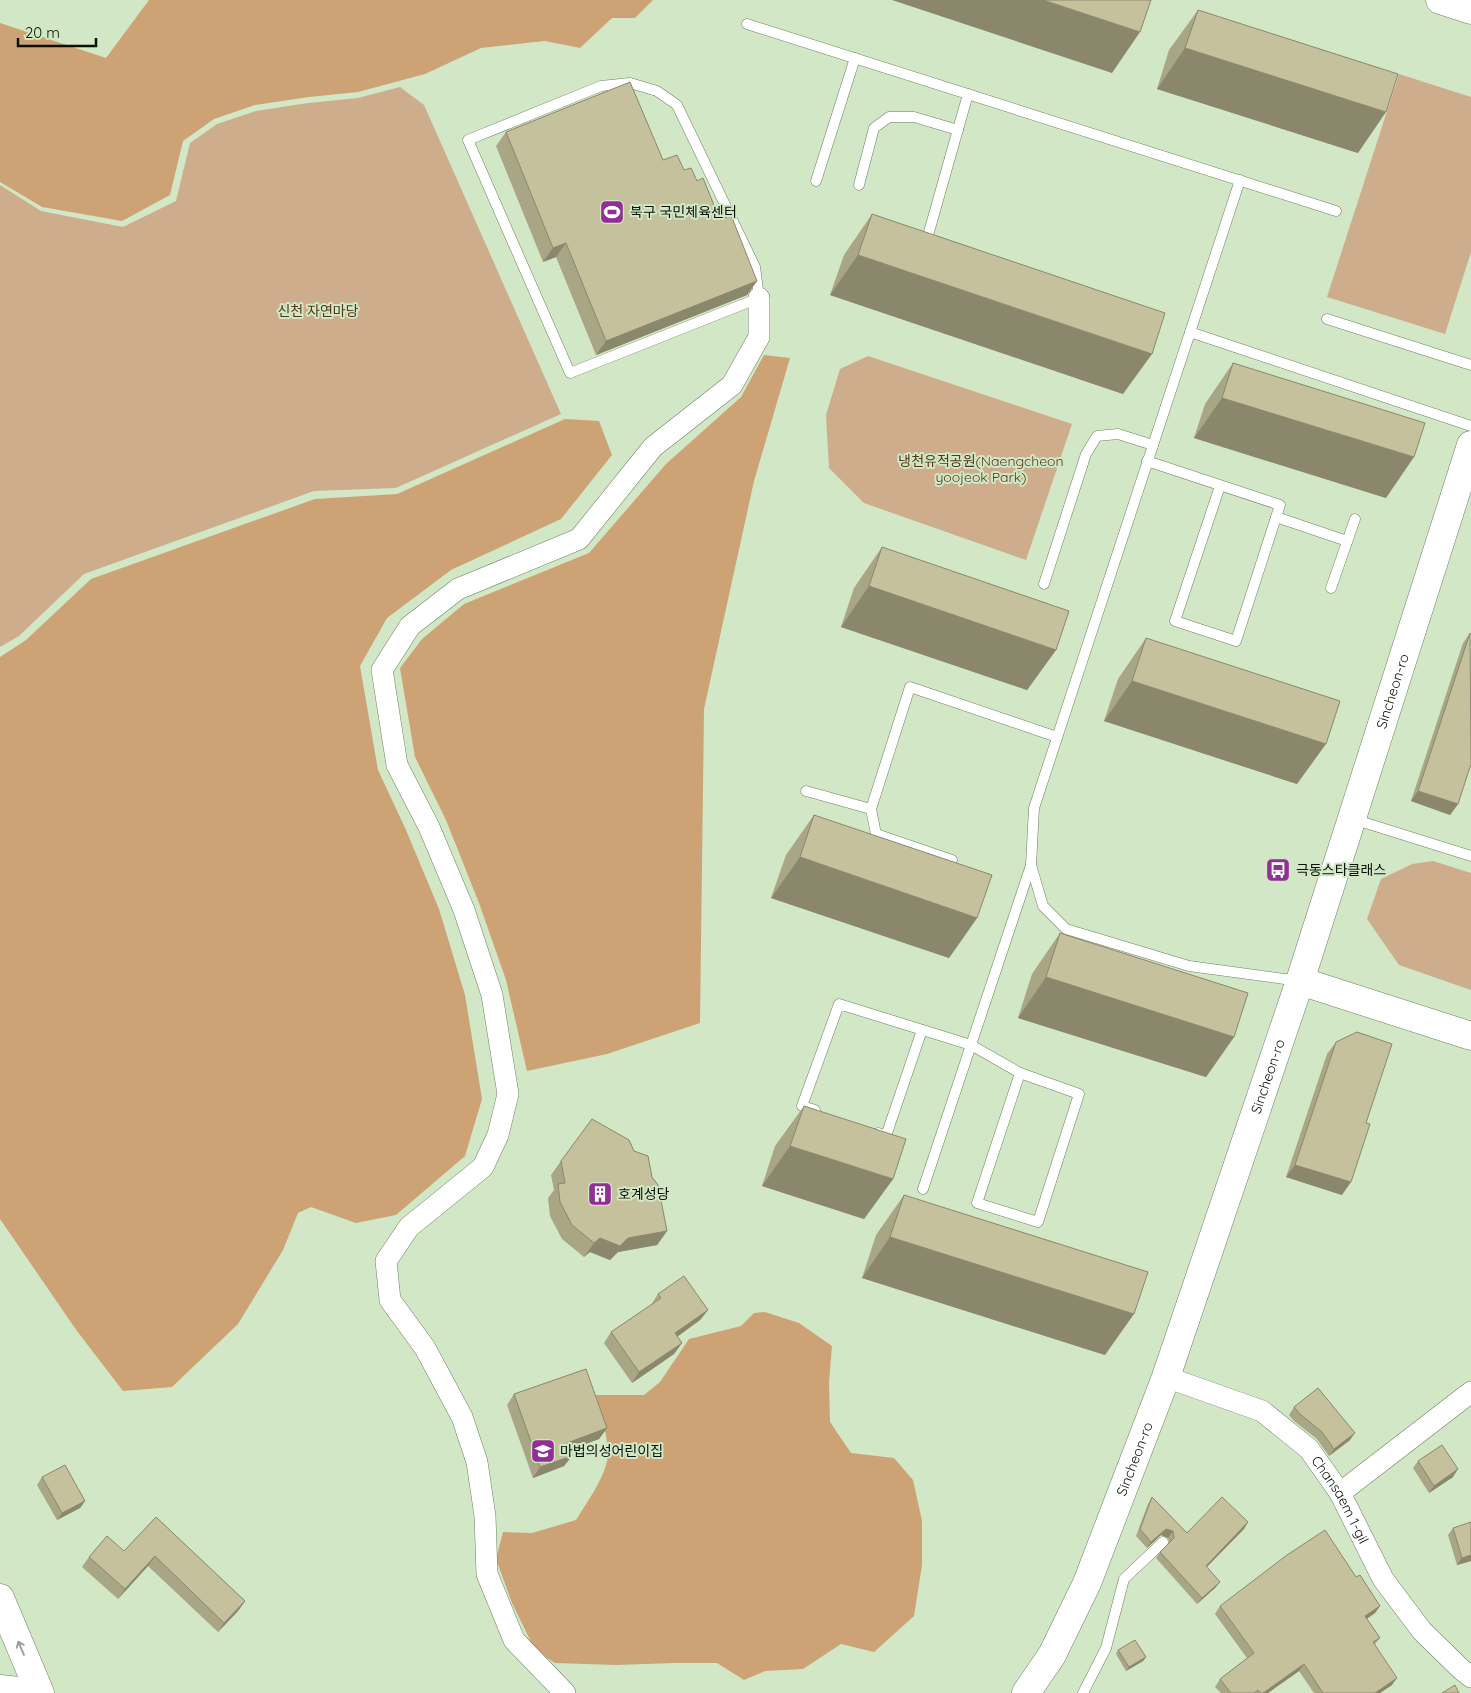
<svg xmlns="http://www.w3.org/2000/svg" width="1471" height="1693" viewBox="0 0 1471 1693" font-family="Quicksand,'Noto Sans KR',sans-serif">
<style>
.green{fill:#cead8c}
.forest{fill:#cda376}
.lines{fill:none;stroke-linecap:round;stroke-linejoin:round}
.lane-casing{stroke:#6e8164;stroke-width:11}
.street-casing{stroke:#6e8164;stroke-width:22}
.secondary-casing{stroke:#6e8164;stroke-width:29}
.lane{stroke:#fff;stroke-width:10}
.street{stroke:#fff;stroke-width:21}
.secondary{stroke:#fff;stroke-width:28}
.wall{fill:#a9a686}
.shaded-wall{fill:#8a876d}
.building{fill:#c5c19c;stroke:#8a876d}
.oneway{stroke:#9da09b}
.labels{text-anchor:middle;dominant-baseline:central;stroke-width:4;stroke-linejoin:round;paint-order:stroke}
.poi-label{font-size:14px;fill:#0a1106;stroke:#d1e7c6;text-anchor:start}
.park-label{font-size:14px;fill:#563815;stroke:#d1e7c6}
.street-label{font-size:14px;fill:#0a1106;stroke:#d1e7c6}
</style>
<rect width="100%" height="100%" fill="#d1e7c6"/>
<g class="green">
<path d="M1399 74 1471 97V252L1445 334 1327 297Z"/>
<path d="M400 87 424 105 561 414 396 488 314 491 84 574 19 636 0 647V185L41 211 123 227 176 201 190 143 217 124 256 111 308 103 358 98Z"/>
<path d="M868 356 1072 424 1026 560 864 503 829 468 826 415 840 369Z"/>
<path d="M1433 861 1471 873V990L1399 965 1367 919 1381 879 1412 864Z"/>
</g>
<g class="forest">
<path d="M149 0H653L635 18H612L580 48 545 41 481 48 425 74 358 92 309 97 255 105 214 119 183 141 170 195 122 221 42 207 0 182V23L106 58Z"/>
<path d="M764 355 790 358 754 481 704 709 700 1023 607 1054 527 1071 506 980 479 903 446 820 415 757 400 668 422 639 464 604 589 553 666 464 741 397Z"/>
<path d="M565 419 599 421 612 455 561 519 451 570 387 618 360 666 378 770 406 830 439 909 465 995 482 1099 465 1156 396 1215 356 1223 311 1207 298 1213 283 1250 238 1324 172 1387 123 1391 77 1331 0 1219V657L26 640 91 579 315 499 397 494Z"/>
<path d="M765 1312 799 1323 832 1346 829 1382 830 1422 851 1453 894 1458 913 1480 922 1521V1565L914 1616 874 1652 841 1644 803 1669 765 1671 744 1680 717 1663H674L616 1665 555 1663 535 1650 512 1603 496 1559 503 1532 532 1533 576 1520C586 1504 603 1480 607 1461 610 1440 601 1416 596 1395H644L660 1382 689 1339 741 1326 754 1313Z"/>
</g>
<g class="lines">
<defs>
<g id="lane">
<path d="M747 24 1336 211"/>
<path d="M630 83 657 91 677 105 755 267 759 298 570 373 468 140 601 86Z"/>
<path d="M1240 180 1034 808 1031 865 1043 906 1066 929 1189 966 1299 981"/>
<path d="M816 181 855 58"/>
<path d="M859 185 874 128 889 117H914L958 130"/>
<path d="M927 239 968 94"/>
<path d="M1327 319 1471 365"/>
<path d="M1190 332 1471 426"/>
<path d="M1147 461 1280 505 1236 641 1175 621 1220 486"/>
<path d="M1276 517 1347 541"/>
<path d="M1044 584 1086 454 1097 436 1118 434 1153 445"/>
<path d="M1331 588 1355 519"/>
<path d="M806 791 871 809"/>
<path d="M1353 819 1471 856"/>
<path d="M952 860 876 834 871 809 910 687 1057 737"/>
<path d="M815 1110 802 1106 839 1004 971 1045 1020 1073 1079 1094 1038 1222 977 1203 1020 1073"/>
<path d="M878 1133 886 1136 922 1030"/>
<path d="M923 1189 1031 865"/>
<path d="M1083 1693 1106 1648 1124 1579 1163 1542"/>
</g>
<g id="street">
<path id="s1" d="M1166 1377 1262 1411 1309 1449 1340 1493 1383 1579 1422 1631 1462 1670 1471 1677"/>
<path d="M1340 1493 1471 1392"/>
<path d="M565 1693 514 1640 487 1574 485 1516 477 1462 462 1417 425 1348 390 1300 386 1261 409 1227 483 1167 498 1135 508 1094 492 995 464 910 429 827 397 765 382 670 410 626 458 589 579 539 653 447 732 385 759 337V298"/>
</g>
<g id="secondary">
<path d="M1440 0 1471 10"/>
<path d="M1300 981 1471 1036"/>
<path d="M0 1598 40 1693"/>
<path d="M0 1689 37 1693"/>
<path id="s2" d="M1026 1693 1052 1655 1087 1583 1166 1377 1300 981 1471 445"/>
</g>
</defs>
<use href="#lane" class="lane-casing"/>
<use href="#street" class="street-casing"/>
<use href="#secondary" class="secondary-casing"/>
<use href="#lane" class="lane"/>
<use href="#street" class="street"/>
<use href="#secondary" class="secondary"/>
</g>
<g class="wall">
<path d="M1198 10 1358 153 1157 89 1169 50Z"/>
<path d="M506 132 663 160 684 170 697 181 757 281 747 295 596 355 556 257 543 262 496 146Z"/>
<path d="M872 214 1123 394 830 295 844 255Z"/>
<path d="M1233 363 1386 498 1194 438 1205 404Z"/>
<path d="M882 547 1056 650 1027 690 841 627 854 588Z"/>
<path d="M1470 633 1458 804 1450 815 1411 801 1463 643Z"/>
<path d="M1146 638 1297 784 1104 721 1118 679Z"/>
<path d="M814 815 977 918 949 958 771 898 786 855Z"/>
<path d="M1060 933 1234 1037 1206 1077 1018 1018 1032 974Z"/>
<path d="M1336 1042 1342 1195 1286 1177 1327 1054Z"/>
<path d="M804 1106 893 1179 864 1219 762 1186 775 1146Z"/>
<path d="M634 1151 652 1177 667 1231 657 1245 618 1252 610 1260 590 1252 584 1257 562 1239 550 1216 548 1198 554 1190 551 1175 561 1161Z"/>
<path d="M904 1195 1105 1355 862 1278 876 1235Z"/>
<path d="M658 1294 708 1310 700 1320 677 1337 682 1343 674 1354 632 1383 604 1343 611 1332 651 1305Z"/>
<path d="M514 1394 607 1428 599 1439 570 1450 572 1456 564 1466 533 1478 507 1405Z"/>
<path d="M1294 1407 1350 1440 1329 1456 1317 1439 1294 1421 1289 1415Z"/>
<path d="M1418 1461 1453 1477 1429 1493 1413 1468Z"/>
<path d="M42 1477 85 1501 80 1508 57 1520 37 1485Z"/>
<path d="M1152 1497 1187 1533 1248 1522 1244 1529 1206 1567 1220 1582 1215 1588 1197 1604 1156 1558 1160 1552 1169 1543 1168 1538 1161 1535 1147 1548 1136 1536 1148 1504Z"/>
<path d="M156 1517 245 1601 238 1611 218 1632 148 1566 118 1599 82 1567 89 1557 124 1551Z"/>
<path d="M1453 1528 1471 1561 1457 1565 1448 1535Z"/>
<path d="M1356 1577 1380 1606 1375 1613 1367 1619 1380 1638 1375 1644 1392 1685 1380 1693H1314L1299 1671 1268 1693H1221L1215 1687 1220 1679 1247 1658 1215 1614 1220 1606Z"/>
<path d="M1118 1650 1146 1657 1143 1661 1126 1671 1116 1654Z"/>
</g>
<g class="shaded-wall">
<path d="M892 0H1043L1140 32 1112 73Z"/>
<path d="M1185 48 1386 112 1358 153 1157 89Z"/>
<path d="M566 243 556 257 543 262 553 248Z"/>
<path d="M858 255 1152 354 1123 394 830 295Z"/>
<path d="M757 281 747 295 596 355 606 341Z"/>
<path d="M1222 398 1414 457 1386 498 1194 438Z"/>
<path d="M869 586 1056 650 1027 690 841 627Z"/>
<path d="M1132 681 1326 744 1297 784 1104 721Z"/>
<path d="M1418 791 1458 804 1450 815 1411 801Z"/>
<path d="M800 857 977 918 949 958 771 898Z"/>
<path d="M1046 977 1234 1037 1206 1077 1018 1018Z"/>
<path d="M790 1146 893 1179 864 1219 762 1186Z"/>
<path d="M1295 1165 1351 1182 1342 1195 1286 1177Z"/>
<path d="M667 1231 657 1245 618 1252 610 1260 590 1252 584 1257 594 1243 600 1238H628Z"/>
<path d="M890 1237 1134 1314 1105 1355 862 1278Z"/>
<path d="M708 1310 700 1320 667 1344 675 1333Z"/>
<path d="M682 1343 674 1354 632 1383 639 1372Z"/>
<path d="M607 1428 599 1439 560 1453 567 1443Z"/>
<path d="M1355 1433 1350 1440 1329 1456 1334 1449Z"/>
<path d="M572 1456 564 1466 533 1478 540 1467Z"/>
<path d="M1458 1469 1453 1477 1429 1493 1434 1486Z"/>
<path d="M85 1501 80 1508 57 1520 62 1513Z"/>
<path d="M1248 1522 1244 1529 1201 1573 1206 1566Z"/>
<path d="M1166 1529 1173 1531 1168 1538 1161 1535 1147 1548 1151 1542Z"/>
<path d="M1471 1555V1561L1457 1565 1462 1558Z"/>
<path d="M155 1556 148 1566 118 1599 125 1589Z"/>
<path d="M1220 1582 1215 1588 1197 1604 1202 1598Z"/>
<path d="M245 1601 238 1611 218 1632 224 1623Z"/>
<path d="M1380 1606 1375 1613 1360 1623 1365 1616Z"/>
<path d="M1146 1657 1143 1661 1126 1671 1129 1667Z"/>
<path d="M1304 1664 1299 1671 1268 1693H1263Z"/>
<path d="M1397 1678 1392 1685 1380 1693H1375Z"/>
</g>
<g class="building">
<path d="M1043 0H1151L1140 32Z"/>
<path d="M1198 10 1398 74 1386 112 1185 48Z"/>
<path d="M630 82 663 160 677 155 684 170 691 168 697 181 703 178 720 220 731 215 757 281 606 341 566 243 553 248 506 132Z"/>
<path d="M872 214 1165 313 1152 354 858 255Z"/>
<path d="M1233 363 1425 423 1414 457 1222 398Z"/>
<path d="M882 547 1069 611 1056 650 869 586Z"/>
<path d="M1470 633 1471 764 1458 804 1418 791Z"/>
<path d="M1146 638 1340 701 1326 744 1132 681Z"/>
<path d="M814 815 992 875 977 918 800 857Z"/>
<path d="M1060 933 1248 993 1234 1037 1046 977Z"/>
<path d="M1357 1032 1392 1044 1366 1123 1370 1124 1351 1182 1295 1165 1336 1042Z"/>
<path d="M804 1106 906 1139 893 1179 790 1146Z"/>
<path d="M592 1119 629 1140 634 1151 648 1156 652 1177 658 1185 667 1231 628 1238 620 1246 600 1238 594 1243 572 1225 560 1202 558 1184 565 1183 561 1161Z"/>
<path d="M904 1195 1148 1272 1134 1314 890 1237Z"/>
<path d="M684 1276 708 1310 675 1333 682 1343 639 1372 611 1332 661 1298 658 1294Z"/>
<path d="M586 1369 607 1428 567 1443 572 1456 540 1467 514 1394Z"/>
<path d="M1318 1388 1355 1433 1334 1449 1322 1432 1300 1414 1294 1407Z"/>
<path d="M1442 1445 1458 1469 1434 1486 1418 1461Z"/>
<path d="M65 1465 85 1501 62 1513 42 1477Z"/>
<path d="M1152 1497 1187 1533 1222 1497 1248 1522 1206 1566 1220 1582 1202 1598 1160 1552 1174 1538 1173 1531 1166 1529 1151 1542 1140 1529Z"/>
<path d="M156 1517 245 1601 224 1623 155 1556 125 1589 89 1557 107 1536 124 1551Z"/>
<path d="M1471 1522V1555L1462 1558 1453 1528Z"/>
<path d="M1325 1530 1356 1577 1360 1575 1380 1606 1365 1616 1380 1638 1373 1642 1397 1678 1375 1693H1323L1304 1664 1263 1693H1261L1258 1690 1254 1693H1231L1220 1679 1254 1653 1220 1606 1287 1555Z"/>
<path d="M1135 1640 1146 1657 1129 1667 1118 1650Z"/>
<path d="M1455 1685 1459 1693H1442Z"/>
</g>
<defs><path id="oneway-shaft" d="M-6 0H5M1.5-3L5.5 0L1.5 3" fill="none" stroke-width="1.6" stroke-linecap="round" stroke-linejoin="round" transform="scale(1.25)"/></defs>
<use class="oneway" href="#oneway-shaft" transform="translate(21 1648) rotate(-113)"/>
<defs>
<symbol id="stadium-square" viewBox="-11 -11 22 22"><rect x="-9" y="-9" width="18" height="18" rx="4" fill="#922f96" stroke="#d1e7c6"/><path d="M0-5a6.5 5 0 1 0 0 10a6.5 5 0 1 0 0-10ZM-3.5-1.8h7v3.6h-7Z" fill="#fff"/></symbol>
<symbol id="bus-square" viewBox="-11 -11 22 22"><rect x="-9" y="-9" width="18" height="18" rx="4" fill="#922f96" stroke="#d1e7c6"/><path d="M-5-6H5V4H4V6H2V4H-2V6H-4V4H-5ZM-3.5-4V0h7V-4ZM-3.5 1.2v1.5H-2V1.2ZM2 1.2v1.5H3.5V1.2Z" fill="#fff"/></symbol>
<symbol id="building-square" viewBox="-11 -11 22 22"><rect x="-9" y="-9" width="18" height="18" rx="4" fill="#922f96" stroke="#d1e7c6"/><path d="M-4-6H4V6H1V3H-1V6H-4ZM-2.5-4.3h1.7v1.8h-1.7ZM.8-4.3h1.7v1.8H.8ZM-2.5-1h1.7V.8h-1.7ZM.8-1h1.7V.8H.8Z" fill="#fff"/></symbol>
<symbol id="school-square" viewBox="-11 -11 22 22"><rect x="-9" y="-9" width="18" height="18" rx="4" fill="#922f96" stroke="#d1e7c6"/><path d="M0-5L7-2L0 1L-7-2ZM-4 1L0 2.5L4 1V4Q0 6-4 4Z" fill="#fff"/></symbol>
</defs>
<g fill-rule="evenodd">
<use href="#stadium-square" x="598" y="198" width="28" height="28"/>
<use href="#bus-square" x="1264" y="856" width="28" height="28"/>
<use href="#building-square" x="586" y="1180" width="28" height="28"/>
<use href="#school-square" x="529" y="1437" width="28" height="28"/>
</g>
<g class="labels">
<g class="poi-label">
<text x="630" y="212">북구 국민체육센터</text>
<text x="1296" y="870">극동스타클래스</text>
<text x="618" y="1194">호계성당</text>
<text x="560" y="1451">마법의성어린이집</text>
</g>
<g class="park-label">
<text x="318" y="311">신천 자연마당</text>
<text x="981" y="461">냉천유적공원(Naengcheon<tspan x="981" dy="16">yoojeok Park)</tspan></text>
</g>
<g class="street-label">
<text stroke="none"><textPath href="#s2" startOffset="1069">Sincheon-ro</textPath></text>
<text stroke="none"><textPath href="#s2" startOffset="664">Sincheon-ro</textPath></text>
<text stroke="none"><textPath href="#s2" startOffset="259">Sincheon-ro</textPath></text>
<text stroke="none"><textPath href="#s1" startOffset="222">Chansaem 1-gil</textPath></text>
</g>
</g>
<path d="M18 38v8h78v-8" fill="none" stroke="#0a1106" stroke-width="2.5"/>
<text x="25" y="38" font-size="15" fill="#0a1106" stroke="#d1e7c6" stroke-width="4" paint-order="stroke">20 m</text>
</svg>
